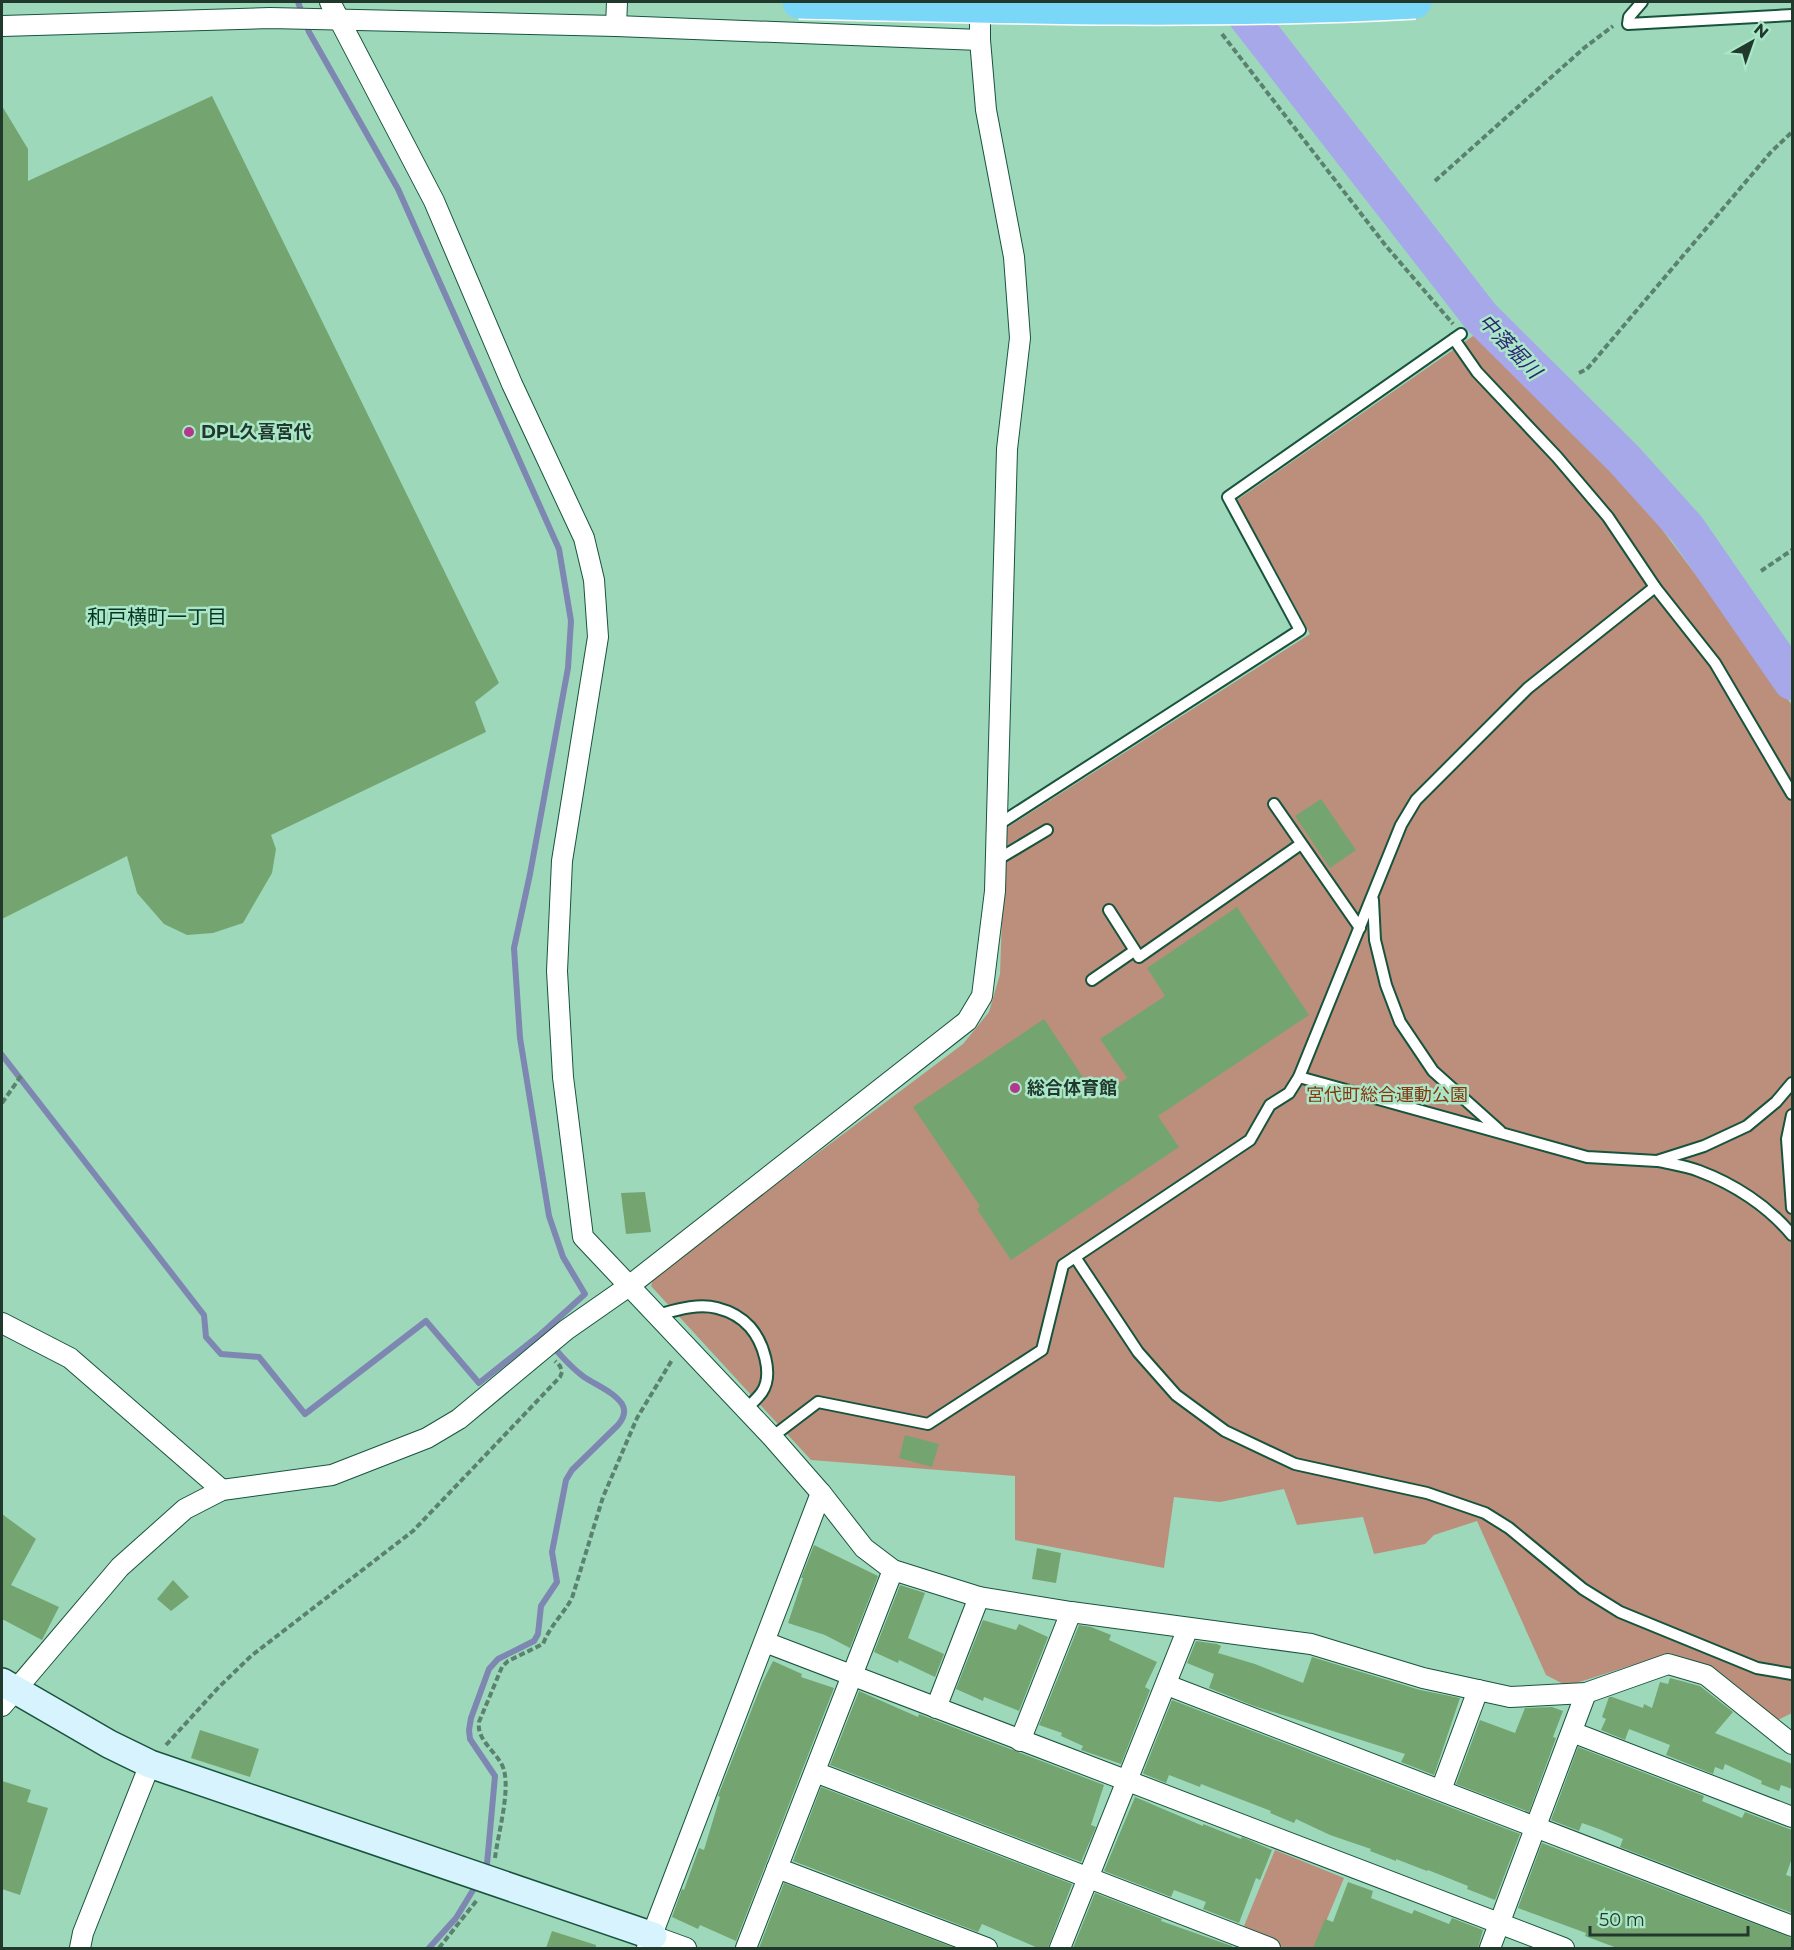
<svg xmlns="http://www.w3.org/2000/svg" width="1794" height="1950" viewBox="0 0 1794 1950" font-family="Montserrat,'Noto Sans JP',sans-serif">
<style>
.green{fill:#bc8f7d}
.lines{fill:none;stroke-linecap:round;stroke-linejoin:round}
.stream{stroke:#7e87b1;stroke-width:6}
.river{stroke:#a6a8e9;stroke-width:38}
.building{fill:#74a570}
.lane-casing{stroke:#18543c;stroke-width:14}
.street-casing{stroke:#18543c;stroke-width:22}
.secondary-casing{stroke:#18543c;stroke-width:30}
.path{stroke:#5a826f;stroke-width:4;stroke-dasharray:6 3;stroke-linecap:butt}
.lane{stroke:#fff;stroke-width:10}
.street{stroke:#fff;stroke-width:20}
.secondary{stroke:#d7f3fd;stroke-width:27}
.highway-bridge-casing{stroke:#fff;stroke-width:36;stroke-linecap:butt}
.highway-bridge{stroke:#7bd7f7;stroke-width:33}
.poi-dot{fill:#b1388b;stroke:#aae6c8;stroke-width:2}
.labels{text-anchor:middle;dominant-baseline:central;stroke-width:5;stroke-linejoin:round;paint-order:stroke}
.poi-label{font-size:18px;font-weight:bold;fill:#21392d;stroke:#aae6c8;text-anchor:start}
.park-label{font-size:18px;fill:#87360d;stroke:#aae6c8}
.water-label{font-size:20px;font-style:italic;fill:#2e266f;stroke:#aae6c8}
.neighbourhood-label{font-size:20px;fill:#053423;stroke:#aae6c8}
</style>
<rect width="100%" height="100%" fill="#9dd8bb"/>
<g class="green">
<path d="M1476 334 1644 505 1792 705V1713L1778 1720 1711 1667 1670 1653 1567 1686 1546 1675 1477 1521 1434 1535 1425 1544 1374 1554 1363 1517 1297 1525 1284 1489 1220 1502 1174 1497 1164 1568 1015 1540V1476L811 1460 651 1286 654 1276 963 1044 989 1012 1000 974 1005 829 1310 634 1237 500Z"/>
<path d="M1275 1850 1344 1878 1315 1948H1285L1242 1931Z"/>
</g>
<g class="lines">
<g class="stream">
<path d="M298 2 309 32 398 189 559 549 571 621 568 668 530 874 514 948 520 1038 549 1216 563 1257 585 1294 542 1333C555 1349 568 1365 584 1377 596 1385 614 1392 622 1404 627 1412 623 1419 618 1425L572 1470 566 1480 552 1552 557 1582 541 1606 538 1634 534 1641 498 1659 489 1669 471 1718 469 1730 470 1739 495 1776 487 1864 484 1870"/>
<path d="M2 1055 204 1315 206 1337 221 1354 259 1357 305 1414 426 1321 479 1383 542 1333"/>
<path d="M429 1948 456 1918 478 1882"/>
</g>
<path class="river" d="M1236 2 1481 317 1624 459 1687 529 1792 681"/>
</g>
<g class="building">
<path d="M212 96 499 683 475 702 486 732 271 835 276 849 272 873 243 923 213 933 187 935 164 924 137 893 127 856 2 919V106L28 149V181Z"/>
<path d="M1321 799 1356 850 1330 868 1295 816Z"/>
<path d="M1237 907 1309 1015 1158 1116 1179 1147 1011 1260 977 1209 980 1206 913 1107 1044 1019 1097 1098 1127 1078 1100 1039 1165 996 1147 968Z"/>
<path d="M645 1192 651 1232 626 1234 621 1193Z"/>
<path d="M905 1435 939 1444 932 1467 899 1458Z"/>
<path d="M2 1514 36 1539 11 1585 59 1607 42 1640 2 1619Z"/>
<path d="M814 1545 878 1576 850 1648 825 1635 788 1623 803 1578H801Z"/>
<path d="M1037 1548 1061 1553 1056 1583 1032 1579Z"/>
<path d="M173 1580 189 1597 171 1611 157 1599Z"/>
<path d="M900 1585 925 1593 908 1638 944 1654 935 1677 899 1660 898 1663 874 1652Z"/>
<path d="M983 1620 1016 1630 1019 1624 1048 1637 1019 1711 984 1697 983 1701 956 1689Z"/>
<path d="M1079 1625 1091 1627 1111 1635 1109 1640 1157 1662 1145 1687 1150 1690 1121 1764 1081 1750 1083 1746 1061 1736 1062 1733 1039 1725Z"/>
<path d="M1196 1641 1217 1644 1221 1646 1218 1653 1255 1664 1303 1683 1312 1657 1420 1690 1460 1698 1434 1775 1401 1762 1405 1754 1254 1706 1209 1688 1214 1674 1187 1663Z"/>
<path d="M773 1661 802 1674 801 1677 834 1688 736 1941 700 1925 698 1929 672 1917 682 1889 684 1890 699 1848 704 1850 720 1797 718 1796 762 1683Z"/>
<path d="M1670 1678 1700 1686 1733 1712 1715 1733 1792 1764V1789L1781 1785 1779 1791 1761 1784 1762 1781 1725 1764 1723 1770 1715 1767 1713 1774 1666 1755 1670 1745 1629 1729 1625 1740 1601 1730 1606 1719 1602 1717 1609 1697H1612L1643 1708 1644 1704 1652 1708 1660 1682 1668 1684Z"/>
<path d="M859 1691 918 1717 919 1714 1104 1785 1091 1825 1096 1827 1081 1862 830 1765Z"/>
<path d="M1172 1700 1520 1834 1495 1900 1467 1889 1468 1886 1428 1870 1427 1871 1396 1859V1861L1370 1851 1371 1849 1330 1835 1296 1819 1294 1823 1270 1813 1271 1811 1201 1784 1200 1787 1169 1775 1166 1783 1144 1774 1143 1773Z"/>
<path d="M1552 1707 1563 1711 1553 1737 1556 1738 1529 1812 1456 1784 1480 1720 1515 1733 1525 1708Z"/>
<path d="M200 1730 259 1749 250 1777 191 1758Z"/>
<path d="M1578 1747 1704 1796 1702 1801 1742 1818 1745 1812 1792 1830V1858L1786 1875 1792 1877V1913L1620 1847 1623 1839 1599 1829 1582 1823 1579 1831 1551 1820Z"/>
<path d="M2 1781 31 1790 27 1802 48 1808 20 1895 2 1889Z"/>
<path d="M821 1787 1072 1884 1048 1948H1038L982 1924 978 1932 793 1861Z"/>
<path d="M1135 1797 1203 1826V1824L1241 1839 1242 1837 1272 1850 1260 1880 1256 1878 1239 1923 1203 1909 1206 1902 1174 1890 1171 1897 1104 1871Z"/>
<path d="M1542 1843 1792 1938V1948H1617L1585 1936 1586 1933 1518 1908Z"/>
<path d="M1348 1882 1373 1891 1371 1898 1412 1914 1414 1910 1449 1924 1452 1918 1483 1930 1478 1948H1313L1325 1919 1333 1922Z"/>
<path d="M784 1883 955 1948H759Z"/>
<path d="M1095 1893 1162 1919 1161 1921 1232 1946 1231 1948H1073Z"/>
<path d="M552 1931 596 1945V1948H546Z"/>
</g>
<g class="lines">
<defs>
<g id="lane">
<path d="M1642 2 1629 17 1628 24 1792 15"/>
<path d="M1454 339 1477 372 1557 457 1608 517 1655 587 1715 663 1792 794"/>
<path d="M1274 804 1360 928"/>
<path d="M996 826 1300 630 1228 497 1461 334"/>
<path d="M995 861 1047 830"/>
<path d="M1373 900 1375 940 1386 985 1400 1022 1433 1071 1500 1131"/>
<path d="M1109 910 1139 957 1301 844"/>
<path d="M1092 980 1134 951"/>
<path d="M1299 1077 1587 1157 1657 1161 1704 1146 1747 1126 1776 1102 1792 1083"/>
<path d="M1792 1115 1787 1139 1792 1208"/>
<path d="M1658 1161C1671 1164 1686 1166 1699 1171 1734 1184 1768 1206 1792 1235"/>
<path d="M1075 1257 1138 1352 1176 1395 1225 1431 1295 1464 1427 1493 1485 1513 1509 1528 1583 1589 1620 1612 1757 1668 1792 1674"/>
<path d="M657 1315C676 1310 698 1303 717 1308 729 1311 742 1318 750 1327 763 1342 774 1374 762 1392 758 1398 751 1404 746 1409"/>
<path d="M772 1437 818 1402 928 1424 1042 1350 1063 1265 1250 1140 1270 1105 1289 1093 1299 1077 1401 825 1416 800 1528 688 1655 587"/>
</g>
<g id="street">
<path d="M330 2 434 201 512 384 584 538 594 580 598 637 562 861 557 971 563 1077 583 1237 772 1437 821 1493 864 1548 893 1570 979 1597 1071 1612 1311 1644 1423 1678 1510 1697 1586 1693 1668 1664 1706 1675 1792 1744"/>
<path d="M2 26 270 18 616 26 980 40"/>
<path d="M616 26 617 2"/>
<path d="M2 1323 70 1358 222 1490"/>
<path d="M765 1642 1564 1948"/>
<path d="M1167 1685 1792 1926"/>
<path d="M2 1706 120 1567 185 1509 222 1490 332 1475 427 1438 459 1419 566 1330 629 1286 967 1021 982 996 995 891 1007 449 1020 338 1014 257 986 110 980 40V2"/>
<path d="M936 1708 979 1597"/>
<path d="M1572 1732 1792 1817"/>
<path d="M1020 1741 1071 1612"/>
<path d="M815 1772 1270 1948"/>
<path d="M1441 1790 1478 1690"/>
<path d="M777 1868 987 1948"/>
<path d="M653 1936 686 1948"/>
<path d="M80 1948 83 1933 150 1764"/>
<path d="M647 1948 821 1493"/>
<path d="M746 1948 893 1570"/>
<path d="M1060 1948 1188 1628"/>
<path d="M1490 1948 1586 1693"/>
</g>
<path id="secondary" d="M2 1682 109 1744 150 1764 653 1936"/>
</defs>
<use href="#lane" class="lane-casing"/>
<use href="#street" class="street-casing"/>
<use href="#secondary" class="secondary-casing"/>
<g class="path">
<path d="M1222 34 1386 246 1453 324"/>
<path d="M1435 181 1584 48 1613 26"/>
<path d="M1579 373 1587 369 1771 152 1792 132"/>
<path d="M1761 571 1792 550"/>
<path d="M2 1103 21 1076"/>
<path d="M166 1745 218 1688 251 1656 413 1531 560 1377 562 1372 560 1366 555 1361"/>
<path d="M495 1858C498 1834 510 1793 504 1770 499 1753 476 1741 479 1722L502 1667 508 1661 543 1644C551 1624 563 1615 572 1598L603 1497 637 1418 672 1360"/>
<path d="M439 1948 477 1900"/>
</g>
<use href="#lane" class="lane"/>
<use href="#street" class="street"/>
<use href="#secondary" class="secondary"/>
<defs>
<path id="highway-bridge" d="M799 2C1004 7 1210 13 1415 2"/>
</defs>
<use href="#highway-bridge" class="highway-bridge-casing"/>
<use href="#highway-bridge" class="highway-bridge"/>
</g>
<g class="poi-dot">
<circle cx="189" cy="432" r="6"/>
<circle cx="1015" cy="1088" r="6"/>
</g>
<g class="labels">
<g class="poi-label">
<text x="201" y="432">DPL久喜宮代</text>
<text x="1027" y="1088">総合体育館</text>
</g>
<g class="park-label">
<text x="1387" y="1095">宮代町総合運動公園</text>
</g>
<g class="water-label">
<text transform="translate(1510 346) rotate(46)">中落堀川</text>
</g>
<g class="neighbourhood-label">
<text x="157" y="617">和戸横町一丁目</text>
</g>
</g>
<rect width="1794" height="1950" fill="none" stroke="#21392d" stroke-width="6"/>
<g transform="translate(1752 42) rotate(40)" stroke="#aae6c8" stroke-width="4.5" paint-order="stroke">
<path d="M0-4.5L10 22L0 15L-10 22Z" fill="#21392d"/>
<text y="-9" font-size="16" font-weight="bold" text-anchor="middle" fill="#21392d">N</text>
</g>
<path d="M1590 1926v9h158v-9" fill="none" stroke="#21392d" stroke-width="3"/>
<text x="1599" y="1926" font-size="18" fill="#21392d" stroke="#aae6c8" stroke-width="4.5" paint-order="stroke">50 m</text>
</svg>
